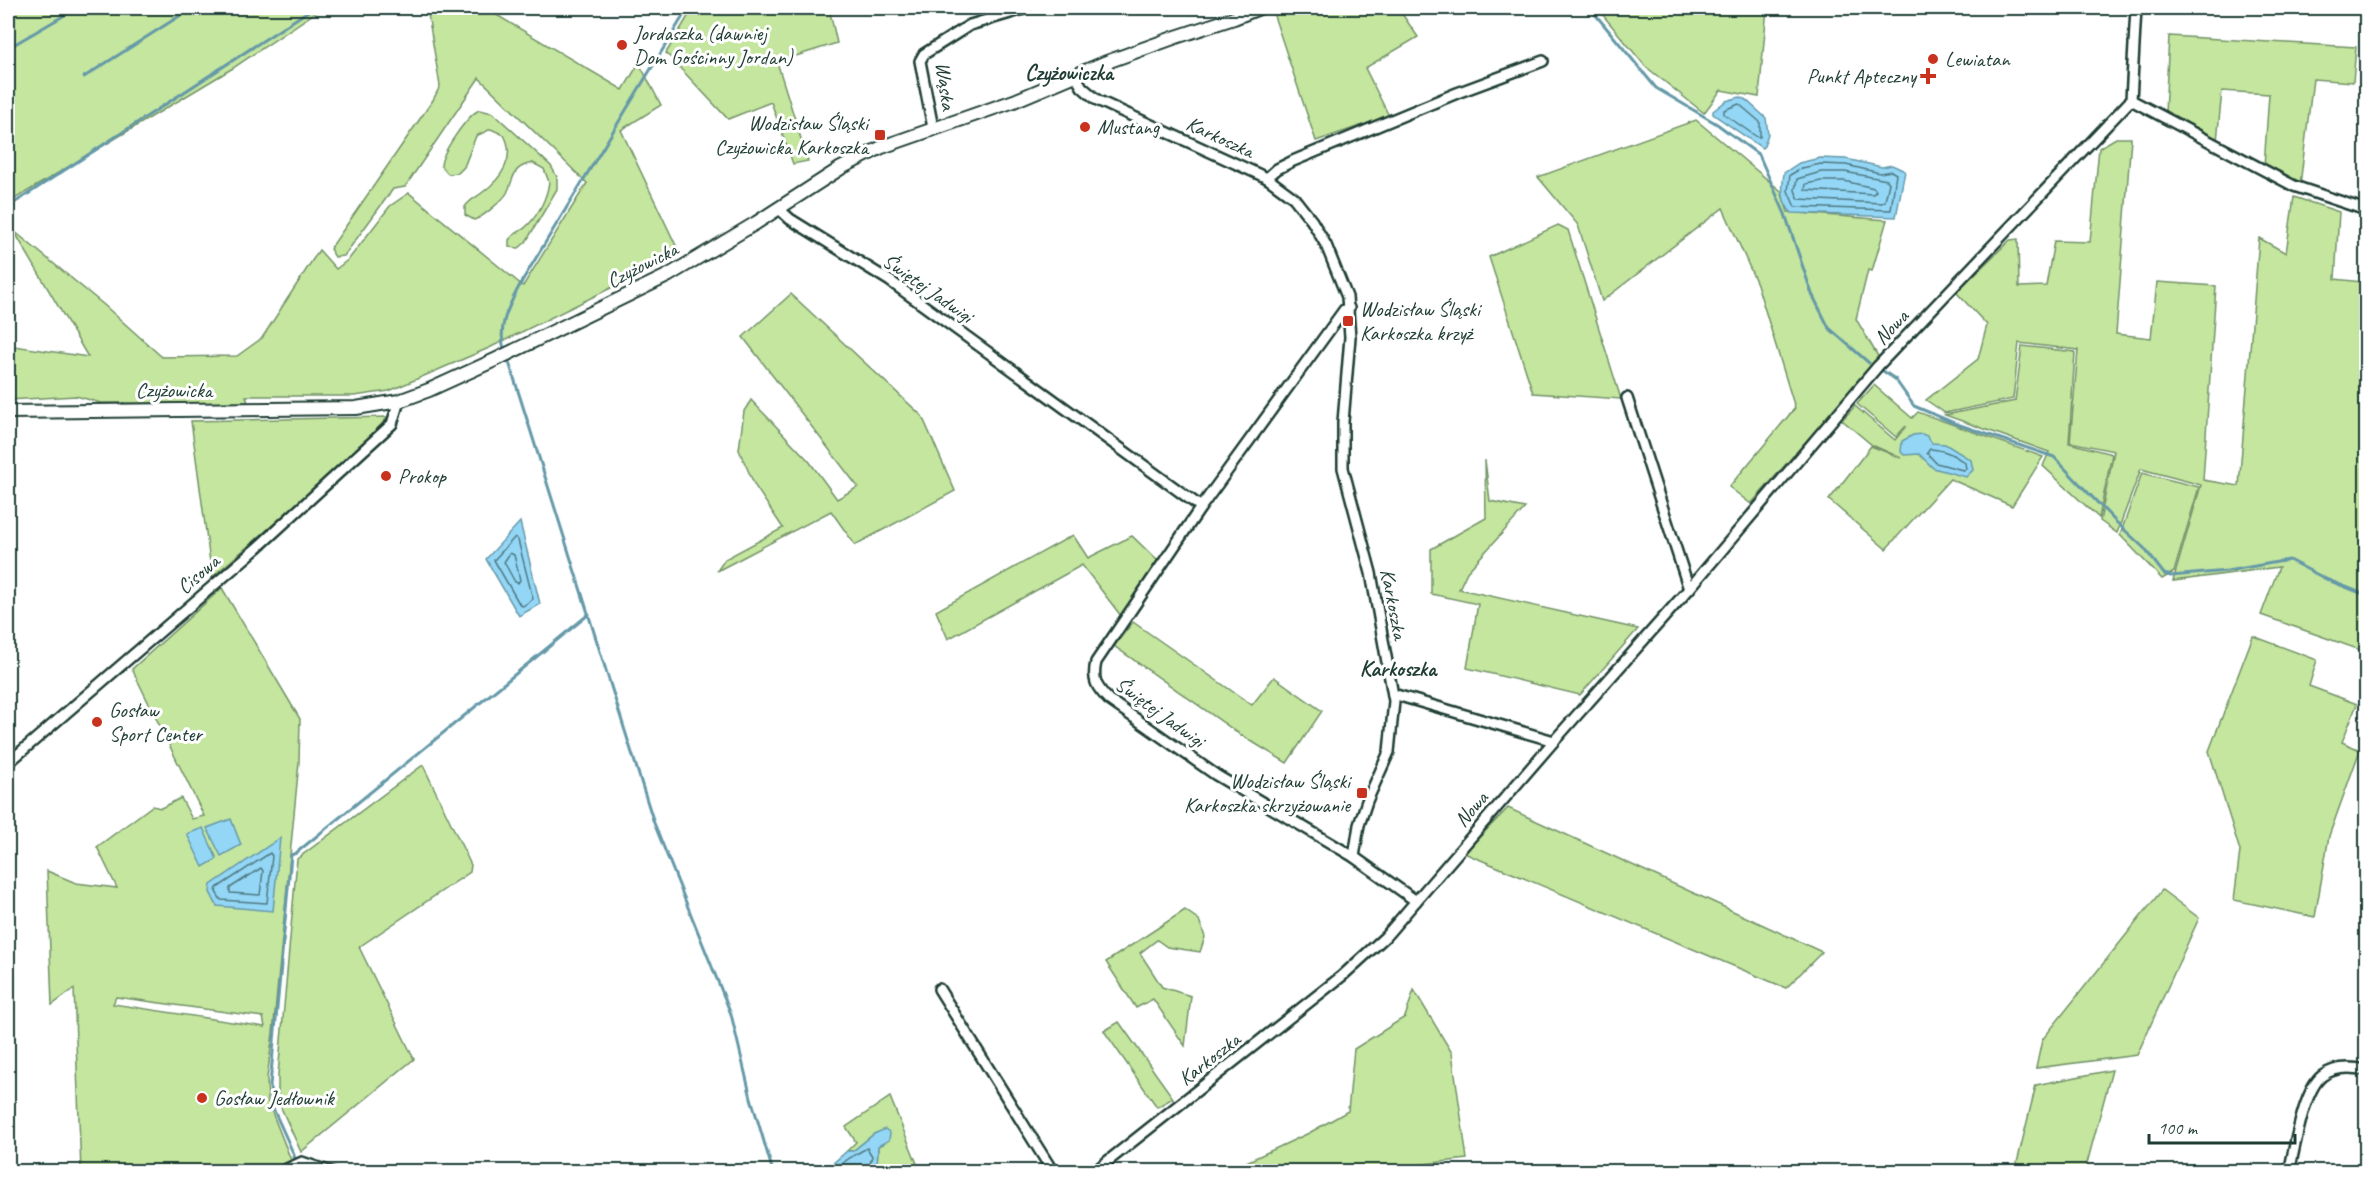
<svg xmlns="http://www.w3.org/2000/svg" width="2374" height="1179" viewBox="0 0 2374 1179" font-family="Caveat,sans-serif">
<style>
.green{fill:#c5e69e;stroke:#729269;stroke-width:1.5;fill-rule:evenodd}
.water{fill:#94d6f6;stroke:#6599a8;stroke-width:1.5}
.lines{fill:none;stroke-linecap:round;stroke-linejoin:round}
.shore{stroke:#4e7a82;stroke-width:1.5}
.stream{stroke:#6599a8;stroke-width:3}
.minor-casing{stroke:#1f3d34;stroke-width:14}
.tertiary-casing{stroke:#1f3d34;stroke-width:16}
.minor{stroke:#fff;stroke-width:9}
.tertiary{stroke:#fff;stroke-width:12}
.poi-dot{fill:#c8321e;stroke:#fff;stroke-width:2}
.labels{text-anchor:middle;dominant-baseline:central;stroke-width:6;stroke-linejoin:round;paint-order:stroke}
.poi-label{font-size:21px;fill:#1f3d34;stroke:#fff;text-anchor:start}
.street-label{font-size:21px;fill:#1f3d34;stroke:#fff}
.neighbourhood-label{font-size:22px;font-weight:bold;fill:#1f3d34;stroke:#fff}
</style>
<rect width="100%" height="100%" fill="#fff"/>
<filter id="ink" filterUnits="userSpaceOnUse"><feTurbulence type="fractalNoise" baseFrequency=".0167" numOctaves="2"/><feDisplacementMap in="SourceGraphic" scale="12" xChannelSelector="R" yChannelSelector="G"/><feConvolveMatrix kernelMatrix="1 2 1 2 8 2 1 2 1" color-interpolation-filters="sRGB"/></filter>
<g filter="url(#ink)">
<g class="green">
<path d="M8 8H322L233 68 8 203Z"/>
<path d="M427 8H485L623 90 639 63 661 105 621 130 680 254 489 348 389 391 354 396H246L248 403H101L76 396 8 400V345L88 357 14 231 104 305 162 357 237 356 262 338 319 250 336 269 349 259 390 206 409 193 523 286 587 183 479 78 405 187 393 189 344 256 335 257 330 249 433 100 440 86Z"/>
<path d="M693 8H829L837 43 777 62 808 161 793 164 771 102 728 119 666 53Z"/>
<path d="M1283 8H1398L1418 37 1365 68 1389 116 1316 141 1273 13Z"/>
<path d="M1597 8H1767L1759 97 1721 90 1704 113 1645 66Z"/>
<path d="M2169 36 2356 47 2353 82 2313 79 2300 185 2264 166 2269 94 2222 91 2217 141 2165 113Z"/>
<path d="M479 110 493 113 551 166 557 177V189L526 242 519 248 509 247V240C514 232 522 232 528 225 539 214 547 197 549 182L544 169 533 163C511 167 515 177 507 193 503 200 482 218 474 220L465 215V207C470 199 476 198 483 192 502 178 516 157 504 135L491 129 476 136 464 167 458 173 448 174 441 166C441 153 467 116 479 110Z"/>
<path d="M1696 120 1781 191 1788 212 1887 220 1872 271 1868 270 1856 319 1879 358 1751 504 1729 487 1795 408 1757 284 1723 208 1602 301 1578 225 1538 177Z"/>
<path d="M2116 138H2131L2116 334 2151 338 2157 282 2216 286 2203 480 2239 486 2259 238 2286 253 2294 197 2339 212 2335 279 2362 282 2366 261V652L2261 615 2279 567 2173 581 2201 485 2141 469 2117 533 2100 521 2114 451 2070 442 2078 350 2019 343 2013 399 1945 413 1926 400 1978 359 1987 325 1956 292 2010 240 2018 239 2019 287 2046 286 2054 241 2090 242 2099 148Z"/>
<path d="M1558 225 1568 230 1621 399 1533 393 1489 257Z"/>
<path d="M791 294 922 416 955 491 855 545 831 511 717 571 725 559 783 528 755 486 739 450 744 411 751 400 809 461 837 499 858 487 743 337Z"/>
<path d="M2022 346 2075 352 2069 443 2112 454 2099 518 2043 466 2049 452 1945 415 2015 401Z"/>
<path d="M1874 385 1912 418 1918 412 2043 457 2012 506 1950 479 1886 549 1829 500 1871 446 1901 458 1872 445 1842 420 1855 406 1895 440 1906 426 1896 437 1857 404Z"/>
<path d="M388 417 350 459 212 577 191 421Z"/>
<path d="M1485 460 1490 501 1525 508 1467 572 1459 589 1638 629 1580 695 1467 668 1478 604 1431 594V549L1486 518Z"/>
<path d="M2142 473 2199 487 2174 572 2162 579 2120 535Z"/>
<path d="M1073 535 1088 558 1132 536 1158 561 1121 616 1082 565 948 639 936 611Z"/>
<path d="M222 588 300 719 299 762 273 1033 267 1078 268 1102 291 1160 269 1171H81L74 989 52 1005 47 871 76 883 117 888 97 847 152 806 161 808 181 798 192 819 204 816 132 669ZM116 997 263 1017 265 1027 113 1004Z"/>
<path d="M1133 622 1252 705 1274 677 1322 711 1287 763 1241 735 1114 646Z"/>
<path d="M2253 636 2317 660 2309 686 2357 704 2342 742 2360 750 2329 836 2315 917 2234 900 2240 851 2209 751Z"/>
<path d="M423 765 471 865 470 872 359 947 414 1059 301 1152 278 1101V1075L297 859Z"/>
<path d="M1508 808 1822 952 1786 988 1464 853Z"/>
<path d="M2162 890 2199 918 2137 1055 2036 1068 2042 1040Z"/>
<path d="M1185 910 1199 920 1205 937 1200 952 1167 947 1157 940 1140 953 1162 987 1191 996 1185 1046 1153 999 1136 1008 1106 962Z"/>
<path d="M1414 990 1452 1053 1467 1159 1355 1172 1227 1171 1309 1133 1348 1111 1354 1049 1405 1017Z"/>
<path d="M1119 1022 1173 1098 1157 1107 1104 1031Z"/>
<path d="M2112 1070 2085 1171H2015L2036 1085Z"/>
<path d="M890 1097 920 1171H914L913 1169 905 1171H872L877 1166 878 1146 889 1140 885 1130 874 1134 853 1151H847L856 1142 846 1127Z"/>
</g>
<g class="water">
<path d="M1740 97 1746 100 1766 118 1768 134 1764 146 1762 148 1713 114V111L1726 101Z"/>
<path d="M1820 158 1846 159 1882 167 1892 165 1905 171 1896 217 1792 213C1780 202 1782 188 1784 173L1799 163Z"/>
<path d="M1922 434 1927 436 1932 443 1945 444 1971 460 1973 470 1966 477 1933 468 1919 454 1904 455 1901 452 1902 441 1913 435Z"/>
<path d="M520 522 540 604 519 616 486 559Z"/>
<path d="M231 819 241 845 221 856 207 828Z"/>
<path d="M203 828 217 859 203 867 187 834Z"/>
<path d="M280 838 273 911 217 906 210 892 211 885Z"/>
<path d="M885 1129 890 1133 889 1140 878 1146 877 1166 872 1171H835L831 1165 847 1151H853L874 1134Z"/>
</g>
<g class="lines">
<g class="shore">
<path d="M1739 104 1760 122V137H1757L1724 114V110Z"/>
<path d="M1821 164 1846 165 1880 173 1891 171 1896 174 1891 210 1795 207 1788 191 1790 175 1802 168Z"/>
<path d="M1821 172H1845L1887 180 1889 183 1885 201 1882 203 1798 199 1795 190 1797 179Z"/>
<path d="M1821 181H1844L1874 188 1876 191 1873 194 1805 190 1806 184Z"/>
<path d="M1930 449C1945 450 1953 454 1965 463L1966 469 1963 470 1936 463 1927 453Z"/>
<path d="M515 537 518 540 533 599 523 606 520 605 494 560Z"/>
<path d="M510 553 514 555 520 580 518 583 515 582 504 562Z"/>
<path d="M270 853 272 856 267 903 221 900 216 892 217 888Z"/>
<path d="M261 868 263 871 260 895 230 893V888Z"/>
<path d="M840 1172V1165C848 1158 858 1153 867 1148L872 1156 868 1172"/>
</g>
<g class="stream">
<path d="M1590 8 1656 88 1717 124 1759 155 1785 214 1812 294 1829 328 1869 363"/>
<path d="M8 48 77 8"/>
<path d="M84 77 192 8"/>
<path d="M8 207 313 8"/>
<path d="M505 352C496 326 510 304 522 281L688 8"/>
<path d="M508 359 654 823 731 1014 751 1098 773 1172"/>
<path d="M1883 371 1895 379 1914 406 1954 423 2054 457 2115 521 2144 548 2164 574 2171 576 2227 571 2289 560 2328 580 2366 595"/>
<path d="M297 1172 294 1155 272 1106 270 1085 291 855 296 853 589 614"/>
</g>
<defs>
<g id="minor">
<path d="M2136 8 2131 100 2294 186 2366 210"/>
<path d="M1075 75 1082 87 1097 100 1267 178 1294 198 1312 221 1326 245 1347 297 1350 337 1343 422V468L1371 573 1394 701 1389 752 1367 801 1359 825 1354 857 1416 901 1385 937 1342 976 1094 1172"/>
<path d="M933 128 920 61 924 54 970 25 1027 8"/>
<path d="M1267 178 1277 169 1293 161 1457 93 1543 61"/>
<path d="M778 208 790 219 890 281 1201 507 1344 310 1349 308"/>
<path d="M1627 398 1689 589"/>
<path d="M1201 507 1096 662C1092 680 1096 687 1109 700L1216 775 1354 857"/>
<path d="M1393 694 1554 741"/>
<path d="M8 763 257 548 344 468 392 424 399 401"/>
<path d="M1416 901 1554 741 1689 589 1878 366 2131 100"/>
<path d="M939 989 1053 1172"/>
<path d="M280 1172 302 1162 331 1172"/>
<path d="M2289 1172C2295 1148 2303 1091 2322 1076 2335 1066 2352 1067 2366 1070"/>
</g>
<path id="tertiary" d="M8 412 356 408 399 401 429 390 497 359 669 275 756 223 841 168 882 147 1014 101 1104 63 1176 37 1234 18 1259 8"/>
</defs>
<use href="#minor" class="minor-casing"/>
<use href="#tertiary" class="tertiary-casing"/>
<use href="#minor" class="minor"/>
<use href="#tertiary" class="tertiary"/>
</g>
</g>
<g class="poi-dot">
<circle cx="622" cy="45" r="6"/>
<circle cx="1933" cy="59" r="6"/>
<path d="M1925 67h6v6h6v6h-6v6h-6v-6h-6v-6h6z"/>
<circle cx="1085" cy="127" r="6"/>
<rect x="874" y="129" width="12" height="12" rx="3"/>
<rect x="1342" y="315" width="12" height="12" rx="3"/>
<circle cx="386" cy="476" r="6"/>
<circle cx="97" cy="722" r="6"/>
<rect x="1356" y="787" width="12" height="12" rx="3"/>
<circle cx="202" cy="1098" r="6"/>
</g>
<g class="labels">
<g class="poi-label">
<text x="634" y="33">Jordaszka (dawniej<tspan x="634" dy="24">Dom Gościnny Jordan)</tspan></text>
<text x="1945" y="59">Lewiatan</text>
<text x="1916" y="76" text-anchor="end">Punkt Apteczny</text>
<text x="868" y="123" text-anchor="end">Wodzisław Śląski<tspan x="868" dy="24">Czyżowicka Karkoszka</tspan></text>
<text x="1097" y="127">Mustang</text>
<text x="1360" y="309">Wodzisław Śląski<tspan x="1360" dy="24">Karkoszka krzyż</tspan></text>
<text x="398" y="476">Prokop</text>
<text x="109" y="710">Gosław<tspan x="109" dy="24">Sport Center</tspan></text>
<text x="1350" y="781" text-anchor="end">Wodzisław Śląski<tspan x="1350" dy="24">Karkoszka skrzyżowanie</tspan></text>
<text x="214" y="1098">Gosław Jedłownik</text>
</g>
<g class="street-label">
<text transform="translate(946 86) rotate(83)">Wąska</text>
<text transform="translate(1220 137) rotate(25)">Karkoszka</text>
<text transform="translate(642 265) rotate(-27)">Czyżowicka</text>
<text transform="translate(928 288) rotate(35)">Świętej Jadwigi</text>
<text transform="translate(1891 327) rotate(-46)">Nowa</text>
<text x="174" y="390">Czyżowicka</text>
<text transform="translate(198 574) rotate(-41)">Cisowa</text>
<text transform="translate(1394 604) rotate(79)">Karkoszka</text>
<text transform="translate(1160 712) rotate(36)">Świętej Jadwigi</text>
<text transform="translate(1471 809) rotate(-49)">Nowa</text>
<text transform="translate(1209 1059) rotate(-38)">Karkoszka</text>
</g>
<g class="neighbourhood-label">
<text x="1069" y="73">Czyżowiczka</text>
<text x="1398" y="669">Karkoszka</text>
</g>
</g>
<rect width="2374" height="1179" fill="none" stroke="#fff" stroke-width="30"/>
<rect x="15" y="15" width="2344" height="1149" fill="none" stroke="#1f3d34" stroke-width="2" filter="url(#ink)"/>
<path d="M2149 1134v9h146v-9" fill="none" stroke="#1f3d34" stroke-width="3"/>
<text x="2158" y="1134" font-size="18" fill="#1f3d34" stroke="#ffffff" stroke-width="4.5" paint-order="stroke">100 m</text>
</svg>
